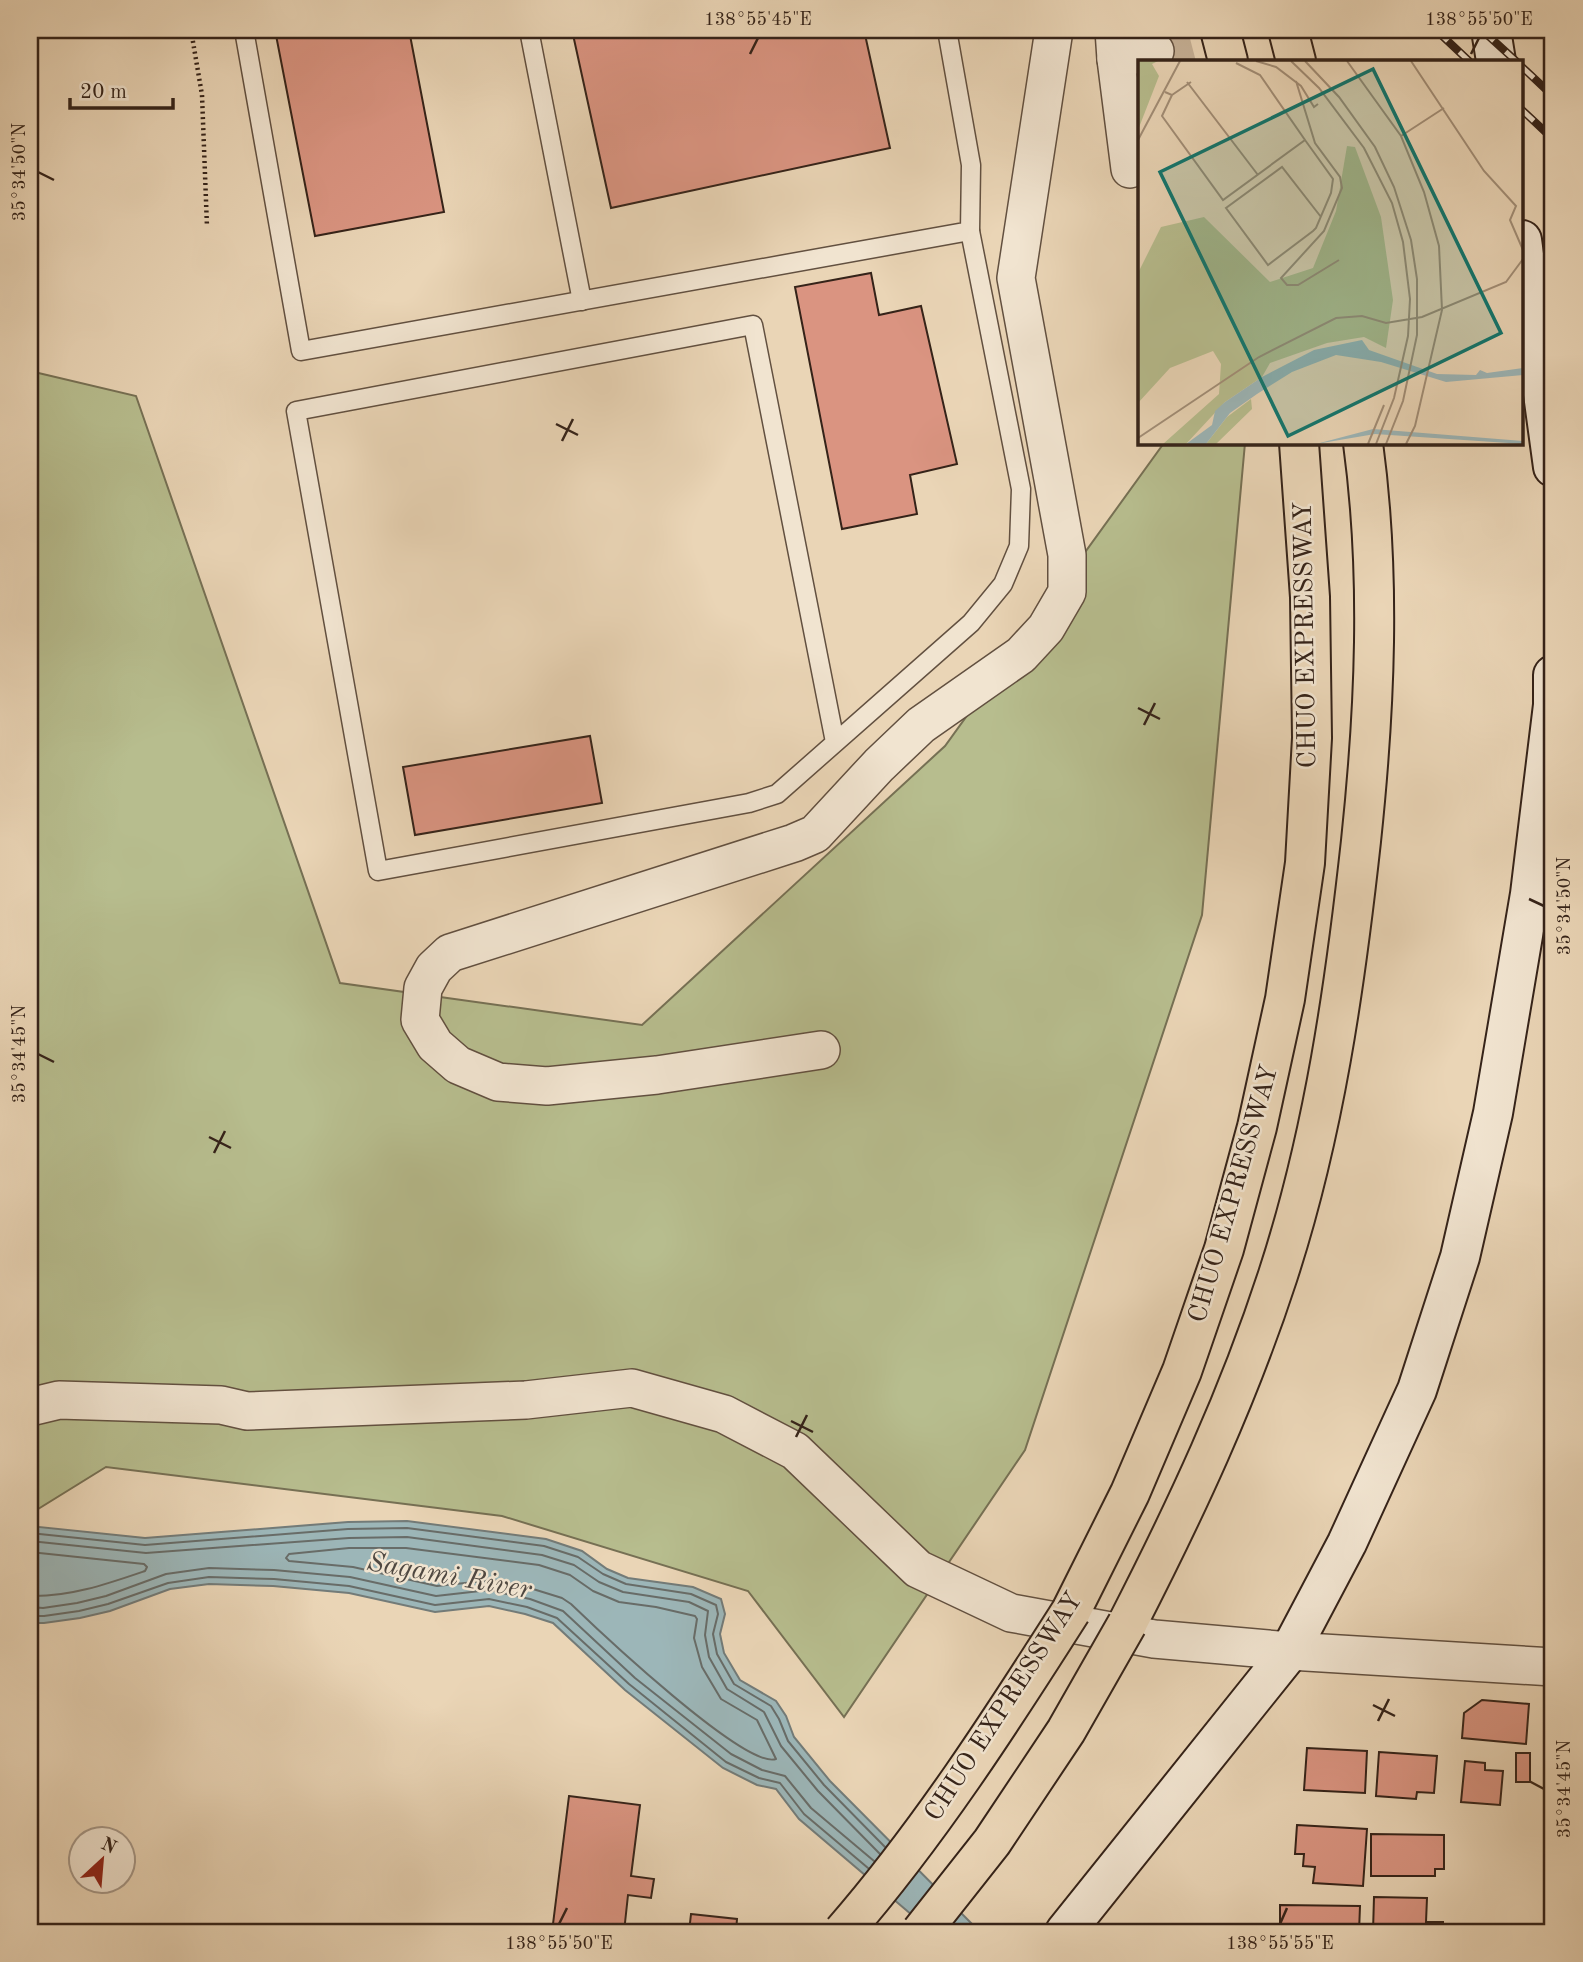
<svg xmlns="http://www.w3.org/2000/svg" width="1583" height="1962" viewBox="0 0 1583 1962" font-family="'Old Standard TT',serif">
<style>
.green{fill:#b7bd8e;stroke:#767054;stroke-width:2}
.water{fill:#9cb6b8;stroke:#737b78;stroke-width:2}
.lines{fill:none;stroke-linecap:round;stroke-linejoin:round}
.shore{stroke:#686c68;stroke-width:2}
.building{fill:#da9481;stroke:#352319;stroke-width:2}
.street-tunnel{stroke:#c6b197;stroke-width:37;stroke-dasharray:37 18;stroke-linecap:butt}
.lane-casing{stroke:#625040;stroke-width:21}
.street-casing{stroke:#625040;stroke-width:40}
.secondary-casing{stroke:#352319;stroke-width:42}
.highway-casing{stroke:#352319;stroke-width:42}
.path{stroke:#352319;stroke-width:4.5;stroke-dasharray:2 3.5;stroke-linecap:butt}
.lane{stroke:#f1e4d0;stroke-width:18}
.street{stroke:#f1e4d0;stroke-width:37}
.secondary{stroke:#f1e4d0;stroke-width:38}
.highway{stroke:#ead5b6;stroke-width:38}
.rail-casing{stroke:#352319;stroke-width:8}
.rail{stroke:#f1e4d0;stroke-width:5;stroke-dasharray:16;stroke-linecap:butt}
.highway-bridge-casing{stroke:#352319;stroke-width:42;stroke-linecap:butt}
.highway-bridge{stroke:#ead5b6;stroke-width:38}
.ticks{fill:none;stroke:#352319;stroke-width:2.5}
.labels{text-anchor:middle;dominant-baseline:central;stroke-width:5;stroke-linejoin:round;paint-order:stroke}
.street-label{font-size:26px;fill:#352319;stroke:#f1e4d0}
.water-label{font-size:28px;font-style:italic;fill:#4f4841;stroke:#f1e4d0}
.inset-road{fill:none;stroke:#a28e77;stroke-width:2}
.view{fill:#0f766e;fill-opacity:0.15;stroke:#0f766e;stroke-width:3.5}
.inset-edge{fill:none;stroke:#352319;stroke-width:3.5}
.neatline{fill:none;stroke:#352319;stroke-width:2.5}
.ticks-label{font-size:18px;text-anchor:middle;fill:#352319}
</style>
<rect width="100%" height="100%" fill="#ead5b6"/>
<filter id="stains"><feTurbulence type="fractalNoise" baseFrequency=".00286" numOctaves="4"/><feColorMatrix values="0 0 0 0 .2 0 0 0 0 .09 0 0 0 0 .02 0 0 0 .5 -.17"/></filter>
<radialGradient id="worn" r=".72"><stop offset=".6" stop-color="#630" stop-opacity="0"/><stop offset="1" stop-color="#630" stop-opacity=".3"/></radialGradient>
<path class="green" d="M30 371 136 396 340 983 642 1025 945 746 1164 443H1245L1202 915 1025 1450 844 1717 748 1591 502 1516 106 1467 30 1514Z"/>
<path class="water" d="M407 1521 546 1539 582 1551 607 1569 628 1578 693 1587 721 1599 725 1614 720 1634 724 1653 740 1680 776 1701 786 1716 794 1737 830 1781 980 1932H932L799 1819 776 1789 757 1785 723 1768 625 1690 553 1623 525 1614 489 1606 435 1612 349 1593 273 1586 209 1584 170 1589 110 1611 80 1618 44 1623H30V1526L145 1538 348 1522Z"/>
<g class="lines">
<g class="shore">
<path d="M30 1533 145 1545 348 1529 407 1528 544 1546 578 1557 603 1574 626 1584 691 1594 716 1605 718 1614 713 1634 717 1654 734 1684 771 1706 779 1719 788 1741 824 1785 885 1847"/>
<path d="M30 1541 146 1553 349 1538 407 1537 542 1555 574 1565 599 1582 623 1592 689 1602 708 1611 705 1635 709 1657 727 1689 764 1712 781 1746 818 1791 880 1854"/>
<path d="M406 1548 539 1565 570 1575 593 1591 619 1602 656 1607 695 1616 697 1619 694 1638 702 1667 721 1699 757 1720 776 1759C746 1770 598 1630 571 1604L562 1598 533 1589 493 1580 437 1586 353 1567 289 1561 286 1558 289 1554 349 1548Z"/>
<path d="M30 1552 144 1564 147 1567 145 1571C107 1584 70 1597 30 1596"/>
<path d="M30 1607 43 1608 77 1603 106 1596 166 1574 209 1568 274 1570 350 1577 436 1596 489 1590 530 1599 563 1611 635 1678 731 1754 762 1770 785 1776 811 1808 874 1861"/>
<path d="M30 1616H44L79 1611 108 1604 168 1583 209 1577 274 1579 349 1586 435 1605 489 1599 527 1607 557 1618 629 1684 726 1762 759 1778 780 1783 804 1814 868 1868"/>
</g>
</g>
<g class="building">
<path d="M275 30H409L444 212 315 236Z"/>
<path d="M572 30H864L890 148 611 208Z"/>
<path d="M871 273 879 315 921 306 957 464 910 475 917 514 842 529 795 287Z"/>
<path d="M590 736 602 803 415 835 403 767Z"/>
<rect x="1546" y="1688" width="7" height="44"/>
<path d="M1482 1700 1529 1704 1526 1744 1462 1738 1464 1713Z"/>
<rect x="1546" y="1745" width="7" height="81"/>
<path d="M1307 1748 1367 1751 1365 1793 1304 1790Z"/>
<path d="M1379 1752 1437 1756 1434 1793 1417 1792 1416 1799 1376 1796Z"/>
<rect x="1516" y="1753" width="14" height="29"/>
<path d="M1465 1761 1485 1763V1770L1503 1771 1500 1805 1461 1802Z"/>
<path d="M569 1796 640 1805 631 1876 654 1879 651 1898 628 1895 624 1932H552Z"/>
<path d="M1297 1825 1367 1829 1363 1886 1313 1883 1315 1867 1303 1866 1304 1854H1295Z"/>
<path d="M1371 1834 1444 1835V1869H1435V1876H1371Z"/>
<path d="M1374 1897 1427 1898 1426 1922H1443V1932H1373Z"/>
<path d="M1280 1905 1360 1906 1359 1932H1280Z"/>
<path d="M691 1914 737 1919 736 1932H689Z"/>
</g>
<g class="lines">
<path class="street-tunnel" d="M1155 51 1236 30"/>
<defs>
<g id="lane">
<path d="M244 30 301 351 970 231 971 165 947 30"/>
<path d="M529 30 582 301"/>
<path d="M835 742 753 325 296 411 378 871 749 803 777 794 971 623 1003 584 1019 546 1021 489 970 231"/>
</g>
<g id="street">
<path d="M1114 30 1116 59 1155 51"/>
<path d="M1116 59 1130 169"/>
<path d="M821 1050 657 1075 547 1086 498 1082 458 1065 435 1045 420 1020 423 988 434 968 450 953 794 843 815 834 879 765 921 725 1021 655 1046 628 1067 592V555L1016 278 1054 30"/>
<path d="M30 1407 59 1400 221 1405 247 1411 526 1400 632 1388 724 1414 795 1451 918 1569 1011 1613 1154 1639 1290 1651 1553 1667"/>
</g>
<g id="secondary">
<path d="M1491 30 1496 61"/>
<path d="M1522 240 1553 467"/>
<path d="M1065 1932 1290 1651 1347 1543 1417 1390 1460 1257 1493 1113 1530 894 1553 705V675"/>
</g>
<g id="highway">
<path d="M1220 30 1228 61"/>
<path d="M1288 30 1296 61"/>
<path d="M1071 1611 1130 1493 1182 1371 1224 1249 1257 1127 1285 999 1305 863 1312 738 1310 597 1299 443"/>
<path d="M1127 1624C1186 1509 1238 1398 1278 1275 1324 1134 1345 987 1361 841 1375 709 1381 575 1363 443"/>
</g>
</defs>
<use href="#lane" class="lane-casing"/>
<use href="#street" class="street-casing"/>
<use href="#secondary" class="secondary-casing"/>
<use href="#highway" class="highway-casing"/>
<path class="path" d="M191 30 202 95 207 227"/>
<use href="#lane" class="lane"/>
<use href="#street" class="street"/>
<use href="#secondary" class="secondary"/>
<use href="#highway" class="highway"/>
<defs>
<g id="rail">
<path d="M1436 30 1469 61"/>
<path d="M1482 30 1516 61"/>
<path d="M1522 67 1553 96"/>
<path d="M1522 110 1553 139"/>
</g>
</defs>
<use href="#rail" class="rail-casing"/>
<use href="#rail" class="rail"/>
<defs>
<g id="highway-bridge">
<path d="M843 1932C929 1833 1001 1721 1071 1611"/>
<path d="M921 1932 992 1842 1066 1731 1127 1624"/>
</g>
</defs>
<use href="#highway-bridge" class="highway-bridge-casing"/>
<use href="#highway-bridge" class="highway-bridge"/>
</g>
<path class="ticks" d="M750 54 758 38M1471 54 1479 38M38 172 54 180M556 424 578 435M562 441 573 419M1138 708 1160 719M1144 725 1155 703M1529 899 1544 906M38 1054 54 1062M209 1137 231 1148M214 1153 225 1131M791 1421 813 1432M796 1437 807 1415M1373 1705 1395 1716M1378 1721 1389 1699M1529 1781 1544 1789M559 1924 567 1908M1280 1924 1287 1908"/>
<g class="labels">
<g class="street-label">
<text transform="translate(1306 635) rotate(-91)">CHUO EXPRESSWAY</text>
<text transform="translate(1234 1194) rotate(-74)">CHUO EXPRESSWAY</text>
<text transform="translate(1004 1707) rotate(-57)">CHUO EXPRESSWAY</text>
</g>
<g class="water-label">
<text transform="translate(449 1577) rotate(10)">Sagami River</text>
</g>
</g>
<g transform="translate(1138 60)">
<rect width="385" height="385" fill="#ead5b6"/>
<path d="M0 1H20L14 4 21 16 0 70ZM209 86 217 87 243 157 255 240 248 288 226 277 189 283 132 303 124 317 87 342 48 384H25L81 334 83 304 75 291 32 308 0 343V213L23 167 66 157 132 222 175 208 198 151ZM113 339 114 349 78 384H68L89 357Z" fill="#b7bd8e"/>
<path d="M224 280 231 290 299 314 338 315 342 310 349 313 385 308V315L308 322 243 302 198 295 154 312 119 334 92 353 68 384H48L74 365 77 351 87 342 124 317 176 290ZM235 369 385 381V384L237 374 178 384Z" fill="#9cb6b8"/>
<path class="inset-road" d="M118 1 138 7 163 26 176 47 180 44M153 1 181 28 226 88 254 143 265 182 272 239 270 276 256 338 238 384M167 1 201 37 237 87 256 127 273 180 279 219V275L265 341 248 384M209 1 263 76 286 132 301 186 304 250 277 366 268 384M273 1 346 111 378 146 372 160 385 190M158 21 177 83 202 117 204 128 186 171 143 218 149 225H160L201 200M49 22 120 115M27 32 34 35 24 56 85 140 167 80 122 15 98 3M34 35 53 22M263 76 306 48M0 80 42 1M167 80 195 119 193 133 178 168 175 171 130 205 88 148 144 107 183 157M0 378 121 297 198 258 224 256 248 263 284 257 368 222 385 199M230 384 246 345"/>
<path class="view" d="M235 9 363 273 150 376 22 112Z"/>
<rect width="385" height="385" class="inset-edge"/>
</g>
<rect width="1583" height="1962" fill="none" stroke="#ead5b6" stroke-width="77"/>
<g transform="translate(102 1860) rotate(26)"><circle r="33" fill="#f1e4d0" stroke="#a69787" stroke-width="2"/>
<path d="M0-5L12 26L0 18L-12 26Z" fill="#8f2418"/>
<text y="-10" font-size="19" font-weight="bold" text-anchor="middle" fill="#352319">N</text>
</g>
<path d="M70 98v10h103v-10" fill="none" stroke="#352319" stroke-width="3.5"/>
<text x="80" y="98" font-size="21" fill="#352319" stroke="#f1e4d0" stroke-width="5" paint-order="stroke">20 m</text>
<rect x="38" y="38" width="1506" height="1886" class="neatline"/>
<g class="ticks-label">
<text x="758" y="25">138°55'45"E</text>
<text x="1479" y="25">138°55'50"E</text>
<text transform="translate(19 172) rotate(-90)" y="6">35°34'50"N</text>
<text transform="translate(1564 906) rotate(-90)" y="6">35°34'50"N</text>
<text transform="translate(19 1054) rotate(-90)" y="6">35°34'45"N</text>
<text transform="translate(1564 1789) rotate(-90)" y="6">35°34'45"N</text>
<text x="559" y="1949">138°55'50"E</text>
<text x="1280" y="1949">138°55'55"E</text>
</g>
<rect width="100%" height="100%" filter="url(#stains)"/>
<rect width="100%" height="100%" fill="url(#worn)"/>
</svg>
